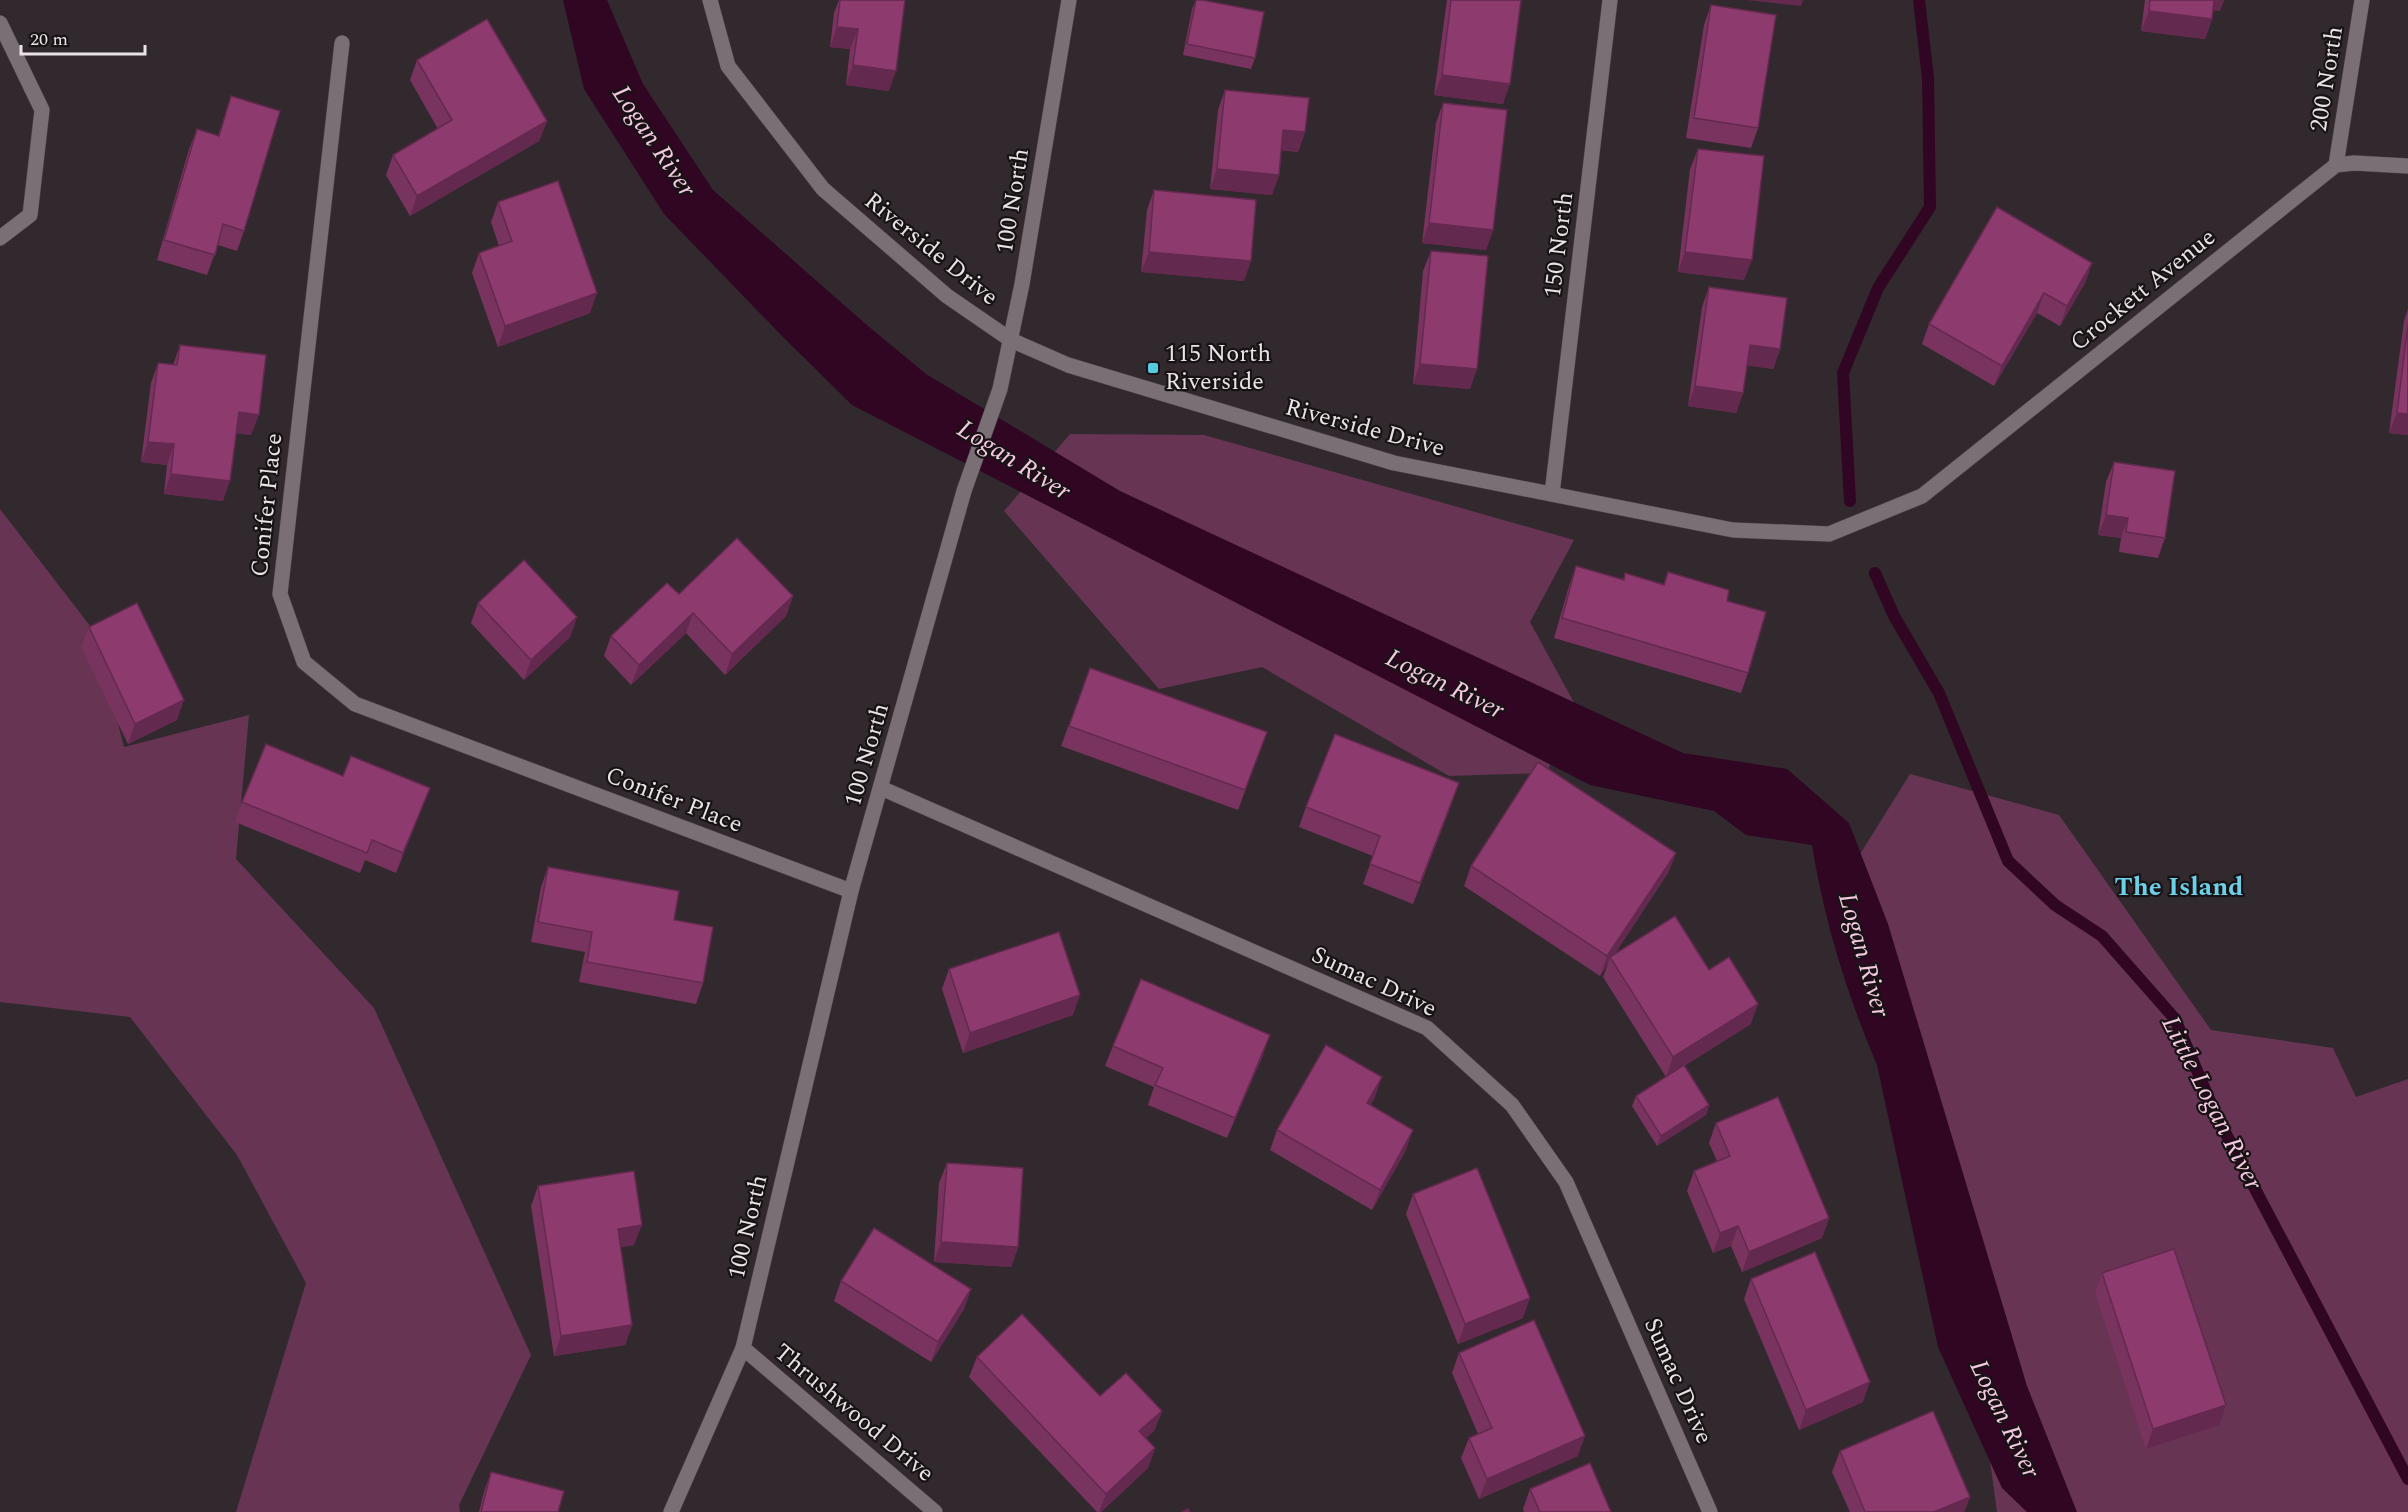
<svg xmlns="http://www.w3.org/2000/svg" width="2408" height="1512" viewBox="0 0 2408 1512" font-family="Spectral,serif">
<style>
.green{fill:#673453}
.water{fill:#300622}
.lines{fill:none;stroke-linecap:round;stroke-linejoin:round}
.stream{stroke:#300622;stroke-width:12}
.minor-casing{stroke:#4c4448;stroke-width:16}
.minor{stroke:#796f74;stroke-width:15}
.wall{fill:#79335f}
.shaded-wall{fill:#63294e}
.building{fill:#8d3b6f;stroke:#63294e;stroke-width:1.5}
.poi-dot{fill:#58c9e3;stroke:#171315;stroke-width:2}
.labels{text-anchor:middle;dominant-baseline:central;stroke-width:4.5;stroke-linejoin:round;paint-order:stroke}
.street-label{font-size:24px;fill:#e9e3e6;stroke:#171315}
.poi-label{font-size:24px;fill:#e9e3e6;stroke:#171315;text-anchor:start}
.water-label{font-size:26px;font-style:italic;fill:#f6c7e1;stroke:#171315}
.neighbourhood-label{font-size:26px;font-weight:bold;fill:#6cd0e9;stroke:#171315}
</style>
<rect width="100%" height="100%" fill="#32292e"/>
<g class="green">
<path d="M1070 434 1204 435 1574 540 1530 622 1578 710 1546 773 1449 776 1262 667 1159 689 1004 511Z"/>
<path d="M0 509 94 631 124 747 249 715 236 859 374 1008 531 1355 459 1505 460 1512H236L306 1283 237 1155 130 1017 0 1002Z"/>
<path d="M1910 774 2059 815 2211 1030 2333 1048 2356 1097 2408 1079V1512H1997L1961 1249 1857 859Z"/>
</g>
<path class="water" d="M563 0H607L643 84 713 190 868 326 926 374 1120 491 1683 753 1787 769 1849 823 1888 924 2027 1386 2077 1512H2027L2002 1488 1938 1347 1877 1065C1847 995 1824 920 1812 845L1746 835 1714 811 1590 785 852 405 782 336 664 214 584 89Z"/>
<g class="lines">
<g class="stream">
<path d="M1850 501 1843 373 1878 288 1930 207 1928 78 1919 0"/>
<path d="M1875 573 1894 616 1939 693 2008 861 2055 905 2102 936 2175 1019 2216 1115 2408 1479"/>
</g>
<defs>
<g id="minor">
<path d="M710 0 728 66 823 189 947 296 1011 340 1068 365 1394 463 1733 530 1829 534 1922 496 2336 165 2354 163 2408 166"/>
<path d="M0 23 42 110 30 215 0 238"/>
<path d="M342 43 280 594 304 662 355 704 851 891"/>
<path d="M2336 165 2362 0"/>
<path d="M1552 494 1610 0"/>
<path d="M881 788 1427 1028 1512 1105 1566 1182 1710 1512"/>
<path d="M743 1348 935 1512"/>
<path d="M671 1512 743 1348 851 891 964 491 1000 389 1022 284 1069 0"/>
</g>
</defs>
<use href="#minor" class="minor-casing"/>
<use href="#minor" class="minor"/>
</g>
<g class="wall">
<path d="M839 0H905L889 91 846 85 850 49 830 47 834 13Z"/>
<path d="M1196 0 1255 58 1251 69 1183 55 1192 9Z"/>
<path d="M1447 0H1521L1503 104 1434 95Z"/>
<path d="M2145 0H2224L2220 11 2213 10 2212 19 2205 39 2141 31Z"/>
<path d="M1711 5 1758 128 1751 148 1686 138 1704 25Z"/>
<path d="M417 60 547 121 539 141 410 216 386 175 393 155 438 129 410 80Z"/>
<path d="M1225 90 1305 132 1298 152 1281 150 1279 175 1272 195 1210 189 1218 110Z"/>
<path d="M231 96 244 231 237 251 218 245 207 275 157 260 189 149 197 129 218 136Z"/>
<path d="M1443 103 1493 230 1486 250 1422 243 1436 123Z"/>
<path d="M1698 149 1744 280 1678 272 1690 169Z"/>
<path d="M1154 190 1244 281 1141 272 1147 210Z"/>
<path d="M498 202 590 313 498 347 472 273 479 253 499 246 491 222Z"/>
<path d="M1431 251 1470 389 1413 384 1423 271Z"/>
<path d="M2092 263 2085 283 2060 326 2037 313 1994 386 1922 344 1929 324Z"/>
<path d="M1709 287 1780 349 1773 369 1747 365 1743 393 1736 413 1688 406 1702 307Z"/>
<path d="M2408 309V435L2389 433 2404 321Z"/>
<path d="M180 345 251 435 236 433 223 501 164 494 167 465 141 462 151 383 158 363 173 365Z"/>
<path d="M2114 462 2165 538 2158 558 2119 552 2121 538 2098 535 2106 482Z"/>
<path d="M1576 566 1623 580 1625 573 1664 584 1668 572 1727 601 1748 673 1741 693 1554 638 1569 586Z"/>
<path d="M679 594 793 596 786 616 725 675 686 633 631 685 604 656 611 636Z"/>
<path d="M478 603 577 617 570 637 524 680 471 623Z"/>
<path d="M89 627 177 720 128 744 81 647Z"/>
<path d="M1090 668 1267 732 1238 810 1061 746Z"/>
<path d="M343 776 430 788 396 873 365 860 360 873 235 822 242 802Z"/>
<path d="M1452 803 1413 904 1363 884 1373 856 1299 827 1306 807Z"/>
<path d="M1676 853 1668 873 1614 955 1709 970 1751 1024 1684 1066 1709 1105 1706 1115 1657 1146 1632 1106 1636 1096 1666 1077 1603 977 1608 964 1600 976 1464 886 1471 866Z"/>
<path d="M548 867 674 920 703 983 696 1004 579 982 585 952 531 942 541 887Z"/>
<path d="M949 969 1073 1015 963 1053 942 989Z"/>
<path d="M1113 1046 1263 1055 1227 1138 1148 1105 1154 1087 1105 1066Z"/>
<path d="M1375 1097 1370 1105 1406 1150 1372 1210 1270 1150 1277 1130Z"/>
<path d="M1716 1123 1829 1218 1822 1238 1742 1272 1731 1246 1713 1253 1687 1191 1694 1171 1717 1161 1709 1143Z"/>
<path d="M947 1163 1018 1247 1011 1267 934 1262 939 1183Z"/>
<path d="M538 1186 634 1245 620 1247 632 1325 625 1345 554 1356 531 1206Z"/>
<path d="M1413 1194 1523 1318 1458 1344 1406 1214Z"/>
<path d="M2102 1273 2219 1425 2146 1449 2095 1293Z"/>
<path d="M1751 1279 1863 1402 1799 1430 1744 1299Z"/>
<path d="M841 1281 971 1289 964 1309 931 1362 834 1301Z"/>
<path d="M1459 1353 1578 1456 1479 1499 1461 1458 1469 1438 1478 1434 1452 1373Z"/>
<path d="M977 1357 1100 1396 1162 1411 1154 1431 1146 1438 1155 1448 1148 1468 1101 1512H1097L969 1377Z"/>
<path d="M1840 1451 1970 1497 1964 1512H1850L1832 1472Z"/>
<path d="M491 1472 558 1512H479L484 1492Z"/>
<path d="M1530 1489 1611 1512H1524L1523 1509Z"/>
</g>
<g class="shaded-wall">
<path d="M1747 0H1803L1801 6Z"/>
<path d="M2212 0H2224L2220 11 2208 10Z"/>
<path d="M2149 11 2212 19 2205 39 2141 31Z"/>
<path d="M837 27 858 29 850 49 830 47Z"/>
<path d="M853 65 896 71 889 91 846 85Z"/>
<path d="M1442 75 1510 84 1503 104 1434 95Z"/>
<path d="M547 121 539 141 410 216 417 196Z"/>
<path d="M1283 130 1305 132 1298 152 1276 150Z"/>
<path d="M1217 169 1279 175 1272 195 1210 189Z"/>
<path d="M1429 223 1493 230 1486 250 1422 243Z"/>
<path d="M1149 252 1251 261 1244 281 1141 272Z"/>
<path d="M1685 252 1752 260 1744 280 1678 272Z"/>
<path d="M2092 263 2085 283 2060 326 2067 306Z"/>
<path d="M597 293 590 313 498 347 505 326Z"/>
<path d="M2044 293 2037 313 1994 386 2002 366Z"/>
<path d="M1750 345 1780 349 1773 369 1743 365Z"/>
<path d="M1420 364 1477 369 1470 389 1413 384Z"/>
<path d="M1695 386 1743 393 1736 413 1688 406Z"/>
<path d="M239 412 259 415 251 435 231 432Z"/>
<path d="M2397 413 2408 414V435L2389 433Z"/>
<path d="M148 442 174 444 167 465 141 462Z"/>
<path d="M171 474 230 481 223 501 164 494Z"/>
<path d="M2106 515 2128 518 2121 538 2098 535Z"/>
<path d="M793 596 786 616 725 675 732 654Z"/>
<path d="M693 613 686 633 631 685 639 665Z"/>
<path d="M577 617 570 637 524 680 531 660Z"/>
<path d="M184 700 177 720 128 744 135 724Z"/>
<path d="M430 788 396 873 403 853Z"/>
<path d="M1676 853 1668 873 1611 959 1610 957 1608 964 1600 976 1607 956Z"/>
<path d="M1080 995 1073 1015 963 1053 970 1033Z"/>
<path d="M1758 1004 1751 1024 1666 1077 1673 1057Z"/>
<path d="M1270 1035 1263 1055 1227 1138 1235 1118Z"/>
<path d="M1382 1077 1375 1097 1360 1123 1367 1103Z"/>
<path d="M1709 1105 1706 1115 1657 1146 1661 1136Z"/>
<path d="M1413 1130 1406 1150 1372 1210 1380 1190Z"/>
<path d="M1829 1218 1822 1238 1742 1272 1749 1252Z"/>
<path d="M642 1225 634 1245 610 1249 618 1229Z"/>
<path d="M1738 1226 1731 1246 1713 1253 1720 1233Z"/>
<path d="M941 1242 1018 1247 1011 1267 934 1262Z"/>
<path d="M971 1289 964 1309 931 1362 938 1342Z"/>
<path d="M1530 1298 1523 1318 1458 1344 1465 1324Z"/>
<path d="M632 1325 625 1345 554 1356 561 1336Z"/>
<path d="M1870 1382 1863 1402 1799 1430 1806 1410Z"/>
<path d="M2226 1405 2219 1425 2146 1449 2153 1429Z"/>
<path d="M1162 1411 1154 1431 1132 1452 1139 1431Z"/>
<path d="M1585 1436 1578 1456 1479 1499 1487 1479Z"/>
<path d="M1155 1448 1148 1468 1101 1512H1099L1106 1494Z"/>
<path d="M1970 1497 1964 1512H1934Z"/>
</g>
<g class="building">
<path d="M840 0H905L896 71 853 65 858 29 837 27Z"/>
<path d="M1196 0H1202L1264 12 1255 58 1187 44Z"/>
<path d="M1451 0H1521L1510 84 1442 75Z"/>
<path d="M2150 0H2214L2212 19 2149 11Z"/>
<path d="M1711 5 1776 15 1758 128 1694 118Z"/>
<path d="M487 19 547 121 417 196 393 155 452 120 417 60Z"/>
<path d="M1225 90 1309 98 1305 132 1283 130 1279 175 1217 169Z"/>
<path d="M231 96 280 111 244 231 223 224 215 255 164 240 197 129 219 136Z"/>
<path d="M1443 103 1507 110 1493 230 1429 223Z"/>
<path d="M1698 149 1764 156 1752 260 1685 252Z"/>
<path d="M558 181 597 293 505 326 479 253 512 241 498 202Z"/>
<path d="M1154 190 1256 200 1251 261 1149 252Z"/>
<path d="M1997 207 2092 263 2067 306 2044 293 2002 366 1929 324Z"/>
<path d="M1431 251 1488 256 1477 369 1420 364Z"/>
<path d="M1709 287 1787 298 1780 349 1750 345 1743 393 1695 386Z"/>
<path d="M2408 324V414L2397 413Z"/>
<path d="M180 345 266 355 259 415 239 412 230 481 171 474 174 444 148 442 158 363 177 365Z"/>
<path d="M2114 462 2175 471 2165 538 2126 532 2128 518 2106 515Z"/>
<path d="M737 538 793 596 732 654 693 613 639 665 611 636 667 583 679 594Z"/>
<path d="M524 560 577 617 531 660 478 603Z"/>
<path d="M1576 566 1624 580 1625 573 1664 585 1668 572 1729 590 1727 601 1766 612 1748 673 1562 618Z"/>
<path d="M137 603 184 700 135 724 89 627Z"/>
<path d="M1090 668 1267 732 1245 790 1069 726Z"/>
<path d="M1335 734 1459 783 1420 883 1370 864 1380 836 1306 807Z"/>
<path d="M266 744 343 776 351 756 430 788 403 853 372 840 367 853 242 802Z"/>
<path d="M1538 762 1676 853 1607 956 1471 866Z"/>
<path d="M548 867 679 891 674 920 713 927 703 983 587 962 592 932 538 922Z"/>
<path d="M1675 916 1709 970 1729 957 1758 1004 1673 1057 1610 957Z"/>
<path d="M1059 932 1080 995 970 1033 949 969Z"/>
<path d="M1141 979 1270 1035 1235 1118 1155 1085 1163 1068 1113 1046Z"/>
<path d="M1326 1045 1382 1077 1367 1103 1413 1130 1380 1190 1277 1130Z"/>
<path d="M1684 1065 1709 1105 1661 1136 1636 1096Z"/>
<path d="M1778 1097 1829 1218 1749 1252 1738 1226 1720 1233 1694 1171 1730 1156 1716 1123Z"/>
<path d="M947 1163 1023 1168 1018 1247 941 1242Z"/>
<path d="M1477 1168 1530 1298 1465 1324 1413 1194Z"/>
<path d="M634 1171 642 1225 618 1229 632 1325 561 1336 538 1186Z"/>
<path d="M874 1228 971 1289 938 1342 841 1281Z"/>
<path d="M2174 1249 2226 1405 2153 1429 2102 1273Z"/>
<path d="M1815 1252 1870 1382 1806 1410 1751 1279Z"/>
<path d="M1022 1314 1100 1396 1126 1373 1162 1411 1139 1431 1155 1448 1106 1494 977 1357Z"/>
<path d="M1534 1320 1585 1436 1487 1479 1469 1438 1492 1428 1459 1353Z"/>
<path d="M1933 1411 1970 1497 1934 1512H1865L1840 1451Z"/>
<path d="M1590 1463 1611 1512H1540L1530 1489Z"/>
<path d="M491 1472 564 1491 558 1512H481Z"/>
<path d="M1188 1509 1190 1512H1182Z"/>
</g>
<rect class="poi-dot" x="1147" y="362" width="12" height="12" rx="3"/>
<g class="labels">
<g class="street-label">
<text transform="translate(2327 79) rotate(-81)">200 North</text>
<text transform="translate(1013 201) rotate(-81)">100 North</text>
<text transform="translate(1559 245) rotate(-83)">150 North</text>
<text transform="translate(931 249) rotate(39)">Riverside Drive</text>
<text transform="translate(2143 290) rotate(-39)">Crockett Avenue</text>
<text transform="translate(1365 428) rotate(15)">Riverside Drive</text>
<text transform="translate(267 505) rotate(-84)">Conifer Place</text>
<text transform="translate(867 755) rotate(-74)">100 North</text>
<text transform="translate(674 800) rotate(21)">Conifer Place</text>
<text transform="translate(1374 982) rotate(25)">Sumac Drive</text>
<text transform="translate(748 1227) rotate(-77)">100 North</text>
<text transform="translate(1678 1381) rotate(66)">Sumac Drive</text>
<text transform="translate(854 1413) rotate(40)">Thrushwood Drive</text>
</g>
<g class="poi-label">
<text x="1165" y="354">115 North<tspan x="1165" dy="28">Riverside</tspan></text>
</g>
<g class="water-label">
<text transform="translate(654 141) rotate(56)">Logan River</text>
<text transform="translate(1014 460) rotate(32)">Logan River</text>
<text transform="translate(1445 684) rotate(26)">Logan River</text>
<text transform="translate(1864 955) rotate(74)">Logan River</text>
<text transform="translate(2212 1103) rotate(63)">Little Logan River</text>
<text transform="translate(2005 1419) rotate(64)">Logan River</text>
</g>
<g class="neighbourhood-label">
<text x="2179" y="887">The Island</text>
</g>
</g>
<path d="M21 45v9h124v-9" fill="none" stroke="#e9e3e6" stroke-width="3"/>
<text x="30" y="45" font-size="18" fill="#e9e3e6" stroke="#171315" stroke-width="4.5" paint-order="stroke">20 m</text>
</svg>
